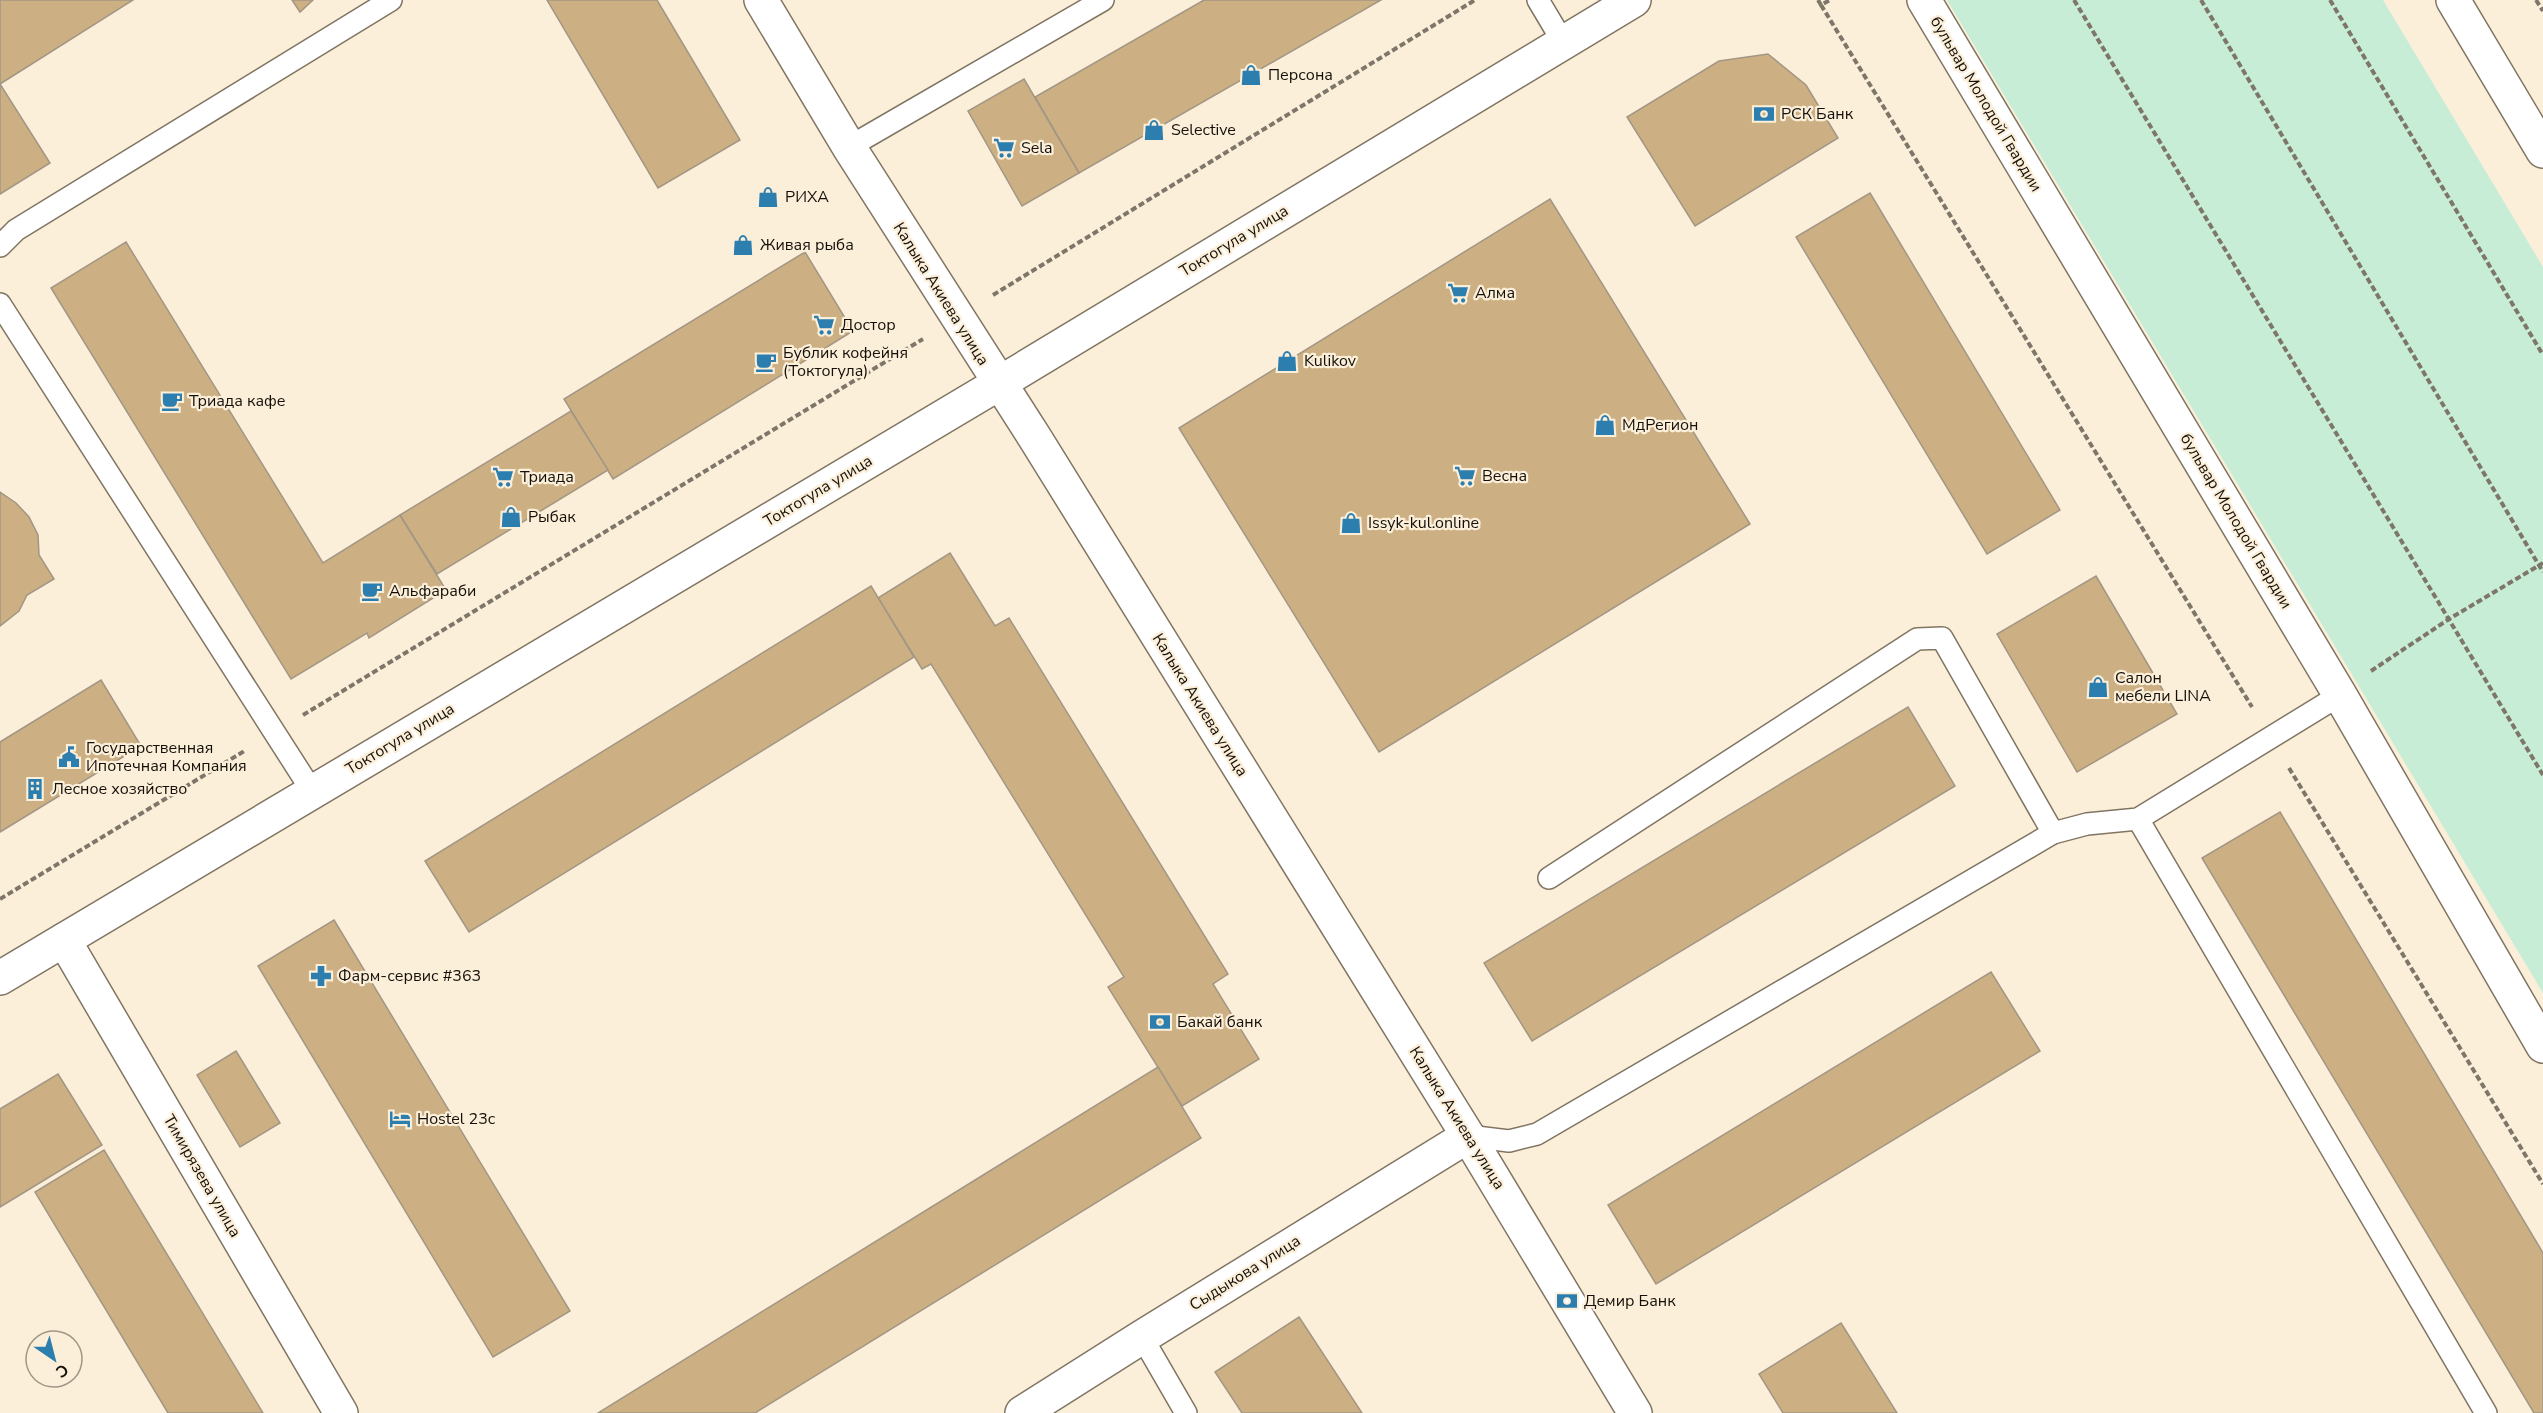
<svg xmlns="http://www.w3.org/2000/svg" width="2543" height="1413" viewBox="0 0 2543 1413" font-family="'Nunito Sans',sans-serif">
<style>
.green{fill:#c7edd6}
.building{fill:#ccb083;stroke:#a29684;stroke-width:1.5}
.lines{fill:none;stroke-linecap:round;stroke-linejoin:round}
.service-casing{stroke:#807563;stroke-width:24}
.minor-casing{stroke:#807563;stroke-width:36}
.tertiary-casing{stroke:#807563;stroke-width:36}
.secondary-casing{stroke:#807563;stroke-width:36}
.primary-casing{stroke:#807563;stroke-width:36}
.path{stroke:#7e7669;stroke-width:4;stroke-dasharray:6 3;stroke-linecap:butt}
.service{stroke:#fff;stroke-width:21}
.minor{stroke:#fff;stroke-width:33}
.tertiary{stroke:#fff;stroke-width:33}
.secondary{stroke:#fff;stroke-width:33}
.primary{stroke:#fff;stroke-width:33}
.labels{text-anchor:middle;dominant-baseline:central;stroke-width:4.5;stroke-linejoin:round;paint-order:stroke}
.poi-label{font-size:16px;fill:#141009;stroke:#fcefda;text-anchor:start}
.street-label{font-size:16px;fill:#141009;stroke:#fcefda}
</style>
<rect width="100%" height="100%" fill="#fcefda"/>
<path class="green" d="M1947 0H2383L2543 267V993Z"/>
<g class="building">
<path d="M0 0H133L0 84Z"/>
<path d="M292 0H313L300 12Z"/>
<path d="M547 0H657L740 140 658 188Z"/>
<path d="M1204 0H1381L1079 173 1035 97Z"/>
<path d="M1768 54 1806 85 1838 138 1695 226 1627 117 1719 61Z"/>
<path d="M1024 79 1079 173 1022 206 968 111Z"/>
<path d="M0 84 50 163 0 194Z"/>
<path d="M1870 193 2060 510 1987 554 1796 237Z"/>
<path d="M1550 199 1750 524 1379 752 1179 428Z"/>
<path d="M126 242 323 563 400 515 446 590 369 638 367 633 291 679 51 288Z"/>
<path d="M805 252 853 331 613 479 564 399Z"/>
<path d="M571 411 608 470 437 574 400 515Z"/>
<path d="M0 492 16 503 29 517 38 535 39 555 54 579 27 595 19 611 0 626Z"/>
<path d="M950 553 995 626 1009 618 1228 974 1213 984 1259 1059 1182 1106 1108 987 1124 977 931 664 922 669 878 598Z"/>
<path d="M2096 576 2177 714 2077 772 1997 634Z"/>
<path d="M871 586 914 657 469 932 425 861Z"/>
<path d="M101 680 141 746 0 832V742Z"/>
<path d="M1908 707 1955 786 1532 1041 1484 963Z"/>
<path d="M2280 812 2543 1253V1413H2534L2202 858Z"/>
<path d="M334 920 570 1311 493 1357 258 966Z"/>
<path d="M1991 972 2040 1051 1656 1284 1608 1205Z"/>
<path d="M236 1051 280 1123 240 1147 197 1075Z"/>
<path d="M1158 1067 1201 1138 755 1413H598Z"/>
<path d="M58 1074 102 1145 0 1207V1109Z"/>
<path d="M104 1150 263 1413H168L35 1192Z"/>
<path d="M1299 1317 1362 1413H1242L1215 1372Z"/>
<path d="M1841 1323 1897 1413H1783L1759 1374Z"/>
</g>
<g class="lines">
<defs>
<g id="service">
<path d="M1538 0 1563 42"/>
<path d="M849 147 1103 0"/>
<path d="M0 246 16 230 391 0"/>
<path d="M0 304 312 791"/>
<path d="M2138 819 2486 1413"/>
<path d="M1549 878 1917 639 1942 638 2053 833"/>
<path d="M1468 1136 1509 1141 1537 1134 2053 833 2087 824 2138 819 2340 695"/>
<path d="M1142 1337 1186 1413"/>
</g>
<g id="minor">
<path d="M64 940 341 1413"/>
<path d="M1022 1413 1142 1337 1468 1136"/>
</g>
<path id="tertiary" d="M761 0 849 147 1035 438 1468 1136 1635 1413"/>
<path id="secondary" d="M0 978 998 384 1634 0"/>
<g id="primary">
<path d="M1924 0 2340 695 2543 1046"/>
<path d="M2453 0 2543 151"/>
</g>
</defs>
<use href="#service" class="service-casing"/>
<use href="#minor" class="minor-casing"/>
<use href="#tertiary" class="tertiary-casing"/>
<use href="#secondary" class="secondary-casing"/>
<use href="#primary" class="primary-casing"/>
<g class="path">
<path d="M1818 0 1821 5 1830 0"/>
<path d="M2074 0 2543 775"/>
<path d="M2201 0 2543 572"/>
<path d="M2330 0 2543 355"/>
<path d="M2536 0 2543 11"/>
<path d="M1821 5 2252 707"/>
<path d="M993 295 1475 0"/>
<path d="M2371 671 2449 619 2543 563"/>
<path d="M303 715 923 339"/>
<path d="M2289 768 2543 1184"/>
<path d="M0 899 246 750"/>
</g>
<use href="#service" class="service"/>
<use href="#minor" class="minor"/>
<use href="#tertiary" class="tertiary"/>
<use href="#secondary" class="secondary"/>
<use href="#primary" class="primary"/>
</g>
<defs>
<symbol id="shop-bare" viewBox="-9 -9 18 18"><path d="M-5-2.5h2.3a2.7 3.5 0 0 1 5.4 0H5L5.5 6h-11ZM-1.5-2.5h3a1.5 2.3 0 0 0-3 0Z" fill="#2c7eaf" stroke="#fcefda" stroke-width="2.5" paint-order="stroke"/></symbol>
<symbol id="bank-bare" viewBox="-9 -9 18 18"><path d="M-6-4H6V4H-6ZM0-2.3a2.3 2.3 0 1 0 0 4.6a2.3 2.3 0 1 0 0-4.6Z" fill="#2c7eaf" stroke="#fcefda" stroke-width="2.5" paint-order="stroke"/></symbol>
<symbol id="supermarket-bare" viewBox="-9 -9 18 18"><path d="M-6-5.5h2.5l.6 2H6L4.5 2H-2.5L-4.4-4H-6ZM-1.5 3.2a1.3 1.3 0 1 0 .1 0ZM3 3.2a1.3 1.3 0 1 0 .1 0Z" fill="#2c7eaf" stroke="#fcefda" stroke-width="2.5" paint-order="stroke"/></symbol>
<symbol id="cafe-bare" viewBox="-9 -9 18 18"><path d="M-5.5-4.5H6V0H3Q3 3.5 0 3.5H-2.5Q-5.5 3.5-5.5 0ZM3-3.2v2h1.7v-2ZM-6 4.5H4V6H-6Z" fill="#2c7eaf" stroke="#fcefda" stroke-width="2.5" paint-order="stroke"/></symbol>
<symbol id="civic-bare" viewBox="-9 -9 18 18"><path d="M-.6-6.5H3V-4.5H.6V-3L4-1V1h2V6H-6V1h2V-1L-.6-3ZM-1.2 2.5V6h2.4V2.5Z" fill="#2c7eaf" stroke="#fcefda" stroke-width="2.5" paint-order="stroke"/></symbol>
<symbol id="building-bare" viewBox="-9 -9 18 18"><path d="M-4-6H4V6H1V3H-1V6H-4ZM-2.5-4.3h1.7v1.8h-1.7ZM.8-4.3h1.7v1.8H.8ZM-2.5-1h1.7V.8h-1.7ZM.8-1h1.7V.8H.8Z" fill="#2c7eaf" stroke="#fcefda" stroke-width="2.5" paint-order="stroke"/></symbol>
<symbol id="pharmacy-bare" viewBox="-9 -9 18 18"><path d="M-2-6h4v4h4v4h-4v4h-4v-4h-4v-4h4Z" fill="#2c7eaf" stroke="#fcefda" stroke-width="2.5" paint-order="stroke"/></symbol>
<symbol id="hotel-bare" viewBox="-9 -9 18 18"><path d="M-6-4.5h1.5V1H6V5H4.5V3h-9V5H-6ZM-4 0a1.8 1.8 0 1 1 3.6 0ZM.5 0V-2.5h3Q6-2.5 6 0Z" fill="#2c7eaf" stroke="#fcefda" stroke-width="2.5" paint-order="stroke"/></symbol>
</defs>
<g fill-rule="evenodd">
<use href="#shop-bare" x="1236" y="60" width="30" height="30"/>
<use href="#bank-bare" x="1749" y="99" width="30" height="30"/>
<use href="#shop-bare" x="1139" y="115" width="30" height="30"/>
<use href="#supermarket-bare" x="989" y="133" width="30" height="30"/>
<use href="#shop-bare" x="753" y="182" width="30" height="30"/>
<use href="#shop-bare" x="728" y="230" width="30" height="30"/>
<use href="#supermarket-bare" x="1443" y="278" width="30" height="30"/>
<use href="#supermarket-bare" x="809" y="310" width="30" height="30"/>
<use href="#shop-bare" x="1272" y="346" width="30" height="30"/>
<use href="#cafe-bare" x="751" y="347" width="30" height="30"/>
<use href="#cafe-bare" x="157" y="386" width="30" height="30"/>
<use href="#shop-bare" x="1590" y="410" width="30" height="30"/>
<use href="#supermarket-bare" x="1450" y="461" width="30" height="30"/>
<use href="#supermarket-bare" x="488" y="462" width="30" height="30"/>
<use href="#shop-bare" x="496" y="502" width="30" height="30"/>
<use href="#shop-bare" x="1336" y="508" width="30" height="30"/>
<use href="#cafe-bare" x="357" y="576" width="30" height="30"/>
<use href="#shop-bare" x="2083" y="672" width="30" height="30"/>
<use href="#civic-bare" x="54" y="742" width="30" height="30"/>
<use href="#building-bare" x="20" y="774" width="30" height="30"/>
<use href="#pharmacy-bare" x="306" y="961" width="30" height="30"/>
<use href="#bank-bare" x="1145" y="1007" width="30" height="30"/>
<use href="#hotel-bare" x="385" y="1104" width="30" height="30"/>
<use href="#bank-bare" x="1552" y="1286" width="30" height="30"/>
</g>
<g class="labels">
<g class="poi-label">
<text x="1268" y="75">Персона</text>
<text x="1781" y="114">РСК Банк</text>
<text x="1171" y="130">Selective</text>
<text x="1021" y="148">Sela</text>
<text x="785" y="197">РИХА</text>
<text x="760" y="245">Живая рыба</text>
<text x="1475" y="293">Алма</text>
<text x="841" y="325">Достор</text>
<text x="783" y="353">Бублик кофейня<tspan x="783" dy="18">(Токтогула)</tspan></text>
<text x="1304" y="361">Kulikov</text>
<text x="189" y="401">Триада кафе</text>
<text x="1622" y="425">МдРегион</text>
<text x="1482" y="476">Весна</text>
<text x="520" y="477">Триада</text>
<text x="528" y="517">Рыбак</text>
<text x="1368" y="523">Issyk-kul.online</text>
<text x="389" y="591">Альфараби</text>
<text x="2115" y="678">Салон<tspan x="2115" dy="18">мебели LINA</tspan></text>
<text x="86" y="748">Государственная<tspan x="86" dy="18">Ипотечная Компания</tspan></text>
<text x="52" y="789">Лесное хозяйство</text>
<text x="338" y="976">Фарм-сервис #363</text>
<text x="1177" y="1022">Бакай банк</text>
<text x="417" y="1119">Hostel 23c</text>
<text x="1584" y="1301">Демир Банк</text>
</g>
<g class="street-label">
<text transform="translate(1986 104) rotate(59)">бульвар Молодой Гвардии</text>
<text transform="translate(1234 241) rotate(-31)">Токтогула улица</text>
<text transform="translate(941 294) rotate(58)">Калыка Акиева улица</text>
<text transform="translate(818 491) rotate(-31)">Токтогула улица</text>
<text transform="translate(2236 521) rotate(59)">бульвар Молодой Гвардии</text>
<text transform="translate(1200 705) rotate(58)">Калыка Акиева улица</text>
<text transform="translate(400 739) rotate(-31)">Токтогула улица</text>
<text transform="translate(1457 1118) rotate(58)">Калыка Акиева улица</text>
<text transform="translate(202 1176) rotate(60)">Тимирязева улица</text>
<text transform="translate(1245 1273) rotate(-32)">Сыдыкова улица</text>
</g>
</g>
<g transform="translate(54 1359) rotate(145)"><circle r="28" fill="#fcefda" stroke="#9f9686" stroke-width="1.5"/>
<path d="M0-4.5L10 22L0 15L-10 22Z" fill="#2c7eaf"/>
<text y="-9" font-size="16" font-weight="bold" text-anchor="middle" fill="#141009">С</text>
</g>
</svg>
